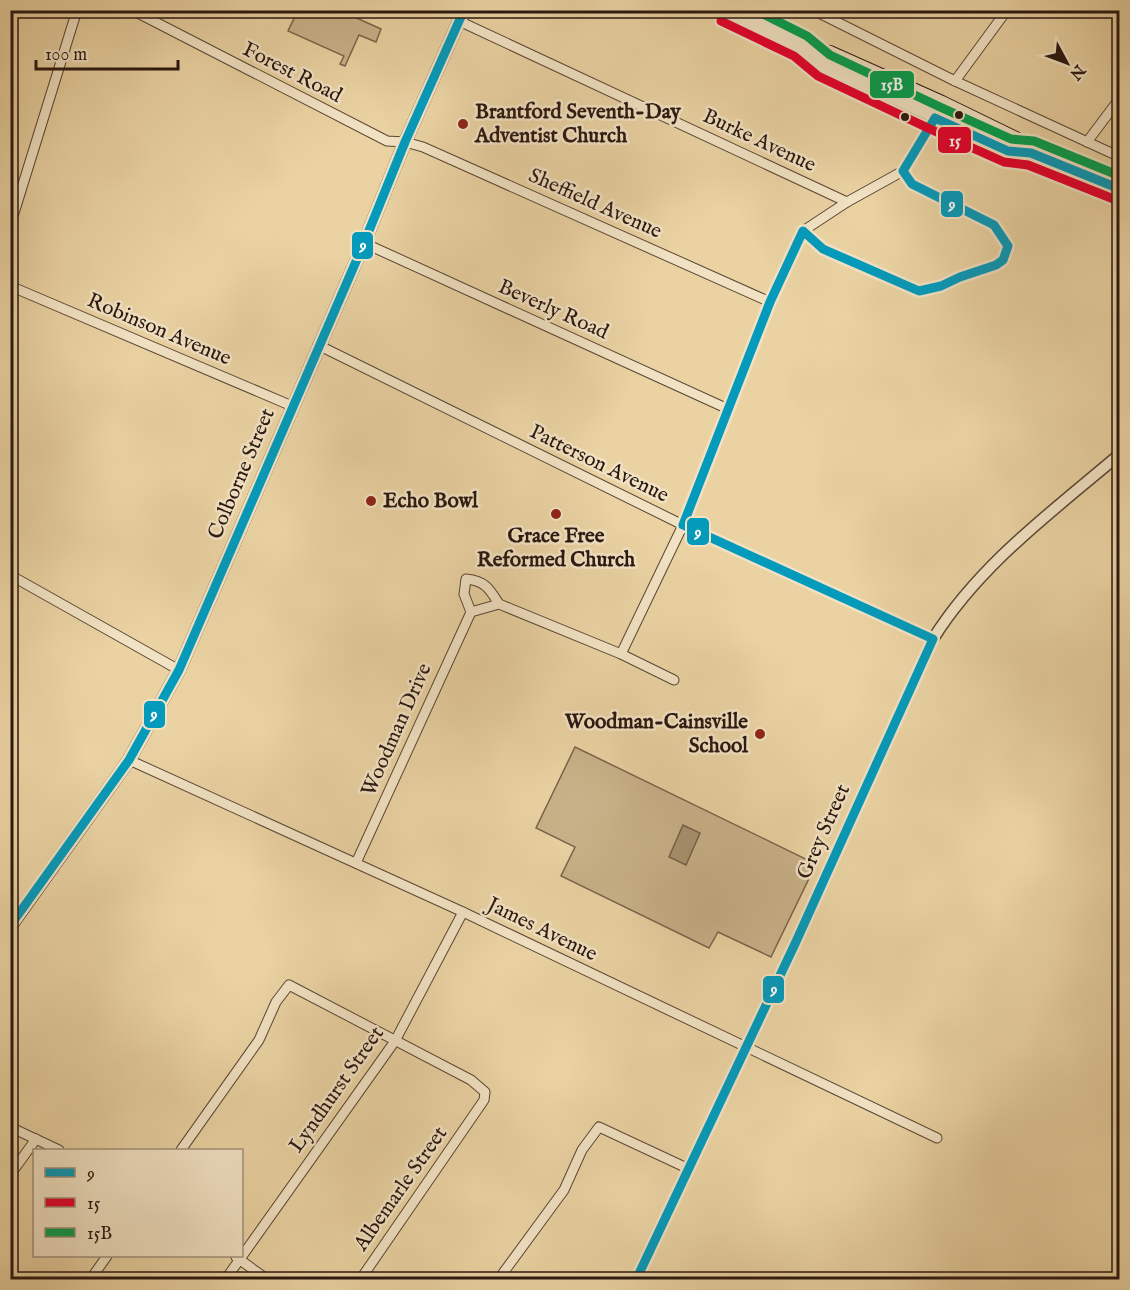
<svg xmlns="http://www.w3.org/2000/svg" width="1130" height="1290" viewBox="0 0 1130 1290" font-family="'IM FELL English',serif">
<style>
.green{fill:#c9b289;stroke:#7a644c;stroke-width:1.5}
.water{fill:#a99270;stroke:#76614a;stroke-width:1.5}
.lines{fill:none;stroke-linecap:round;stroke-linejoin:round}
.minor-casing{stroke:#5a4634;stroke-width:11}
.tertiary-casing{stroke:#5a4634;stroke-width:13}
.secondary-casing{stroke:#2a1710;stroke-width:14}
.minor{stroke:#f1e2c3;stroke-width:9}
.tertiary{stroke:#f1e2c3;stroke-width:10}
.secondary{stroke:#f1e2c3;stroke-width:12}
.bus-1-casing{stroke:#f1e2c3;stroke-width:14}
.bus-2-casing{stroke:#f1e2c3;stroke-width:14}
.bus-3-casing{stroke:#f1e2c3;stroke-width:14}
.bus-1{stroke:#049abb;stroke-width:9}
.bus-2{stroke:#e4002b;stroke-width:9}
.bus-3{stroke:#029f4e;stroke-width:9}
.bus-dot{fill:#2a1710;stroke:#f1e2c3;stroke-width:2}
.poi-dot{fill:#8f2418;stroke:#f1e2c3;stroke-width:2}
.labels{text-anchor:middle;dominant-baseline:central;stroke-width:5;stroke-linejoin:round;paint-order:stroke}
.street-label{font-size:21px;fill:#2a1710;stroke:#f1e2c3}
.poi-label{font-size:21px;font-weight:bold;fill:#2a1710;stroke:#f1e2c3;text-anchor:start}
.line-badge{stroke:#f1e2c3;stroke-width:2}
.badge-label{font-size:16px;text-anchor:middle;font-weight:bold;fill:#fff}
</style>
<rect width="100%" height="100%" fill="#ead2a2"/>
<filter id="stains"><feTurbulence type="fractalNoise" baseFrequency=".00333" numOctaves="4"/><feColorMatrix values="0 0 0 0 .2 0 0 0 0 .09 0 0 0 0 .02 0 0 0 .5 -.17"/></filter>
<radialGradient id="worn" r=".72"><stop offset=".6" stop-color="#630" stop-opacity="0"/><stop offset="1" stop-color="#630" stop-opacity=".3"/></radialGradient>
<g class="green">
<path d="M298 10 326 11 334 14 335 11H341L381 29 376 42 359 35 345 66 340 64 344 56 288 31Z"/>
<path d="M575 747 816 864 771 957 718 932 709 948 561 876 575 847 536 828Z"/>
</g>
<path class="water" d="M683 825 700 833 686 865 669 857Z"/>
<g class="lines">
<defs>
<g id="minor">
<path d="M132 10 387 141 405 142 423 147 770 302"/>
<path d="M813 10 955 81 1120 157"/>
<path d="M459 21 847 202"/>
<path d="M955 81 1007 10"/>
<path d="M1087 142 1120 98"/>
<path d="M10 226 77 10"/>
<path d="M364 243 728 409"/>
<path d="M10 286 292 406"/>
<path d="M318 345 683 525 933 639"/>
<path d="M10 575 179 670"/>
<path d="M499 604 621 654 674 680"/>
<path d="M621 654 683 525 770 302 803 231 847 202 903 171 935 118 942 102"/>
<path d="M129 760 463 912 937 1138"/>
<path d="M356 863 471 612 464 594 466 579C485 581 489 588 499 604L471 612"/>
<path d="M10 1127 59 1150"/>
<path d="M181 1150 259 1040 276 1002 289 985 471 1080 485 1092 484 1100 360 1280"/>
<path d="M10 1175 36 1139"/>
<path d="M236 1257 268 1280"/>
<path d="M90 1280 107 1256"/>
<path d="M225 1280 395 1041 463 912"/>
<path d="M498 1280 564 1190 582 1150 599 1127 689 1169"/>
</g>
<path id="tertiary" d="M636 1280 794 946 933 639C980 564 1053 511 1120 454"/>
<g id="secondary">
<path d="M726 10 801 46 830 52 942 102 1016 138 1031 153"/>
<path d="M801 46 823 65 1008 151 1031 153 1120 189"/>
<path d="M10 927 129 760 179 670 364 243 405 142 464 10"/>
</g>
</defs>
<use href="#minor" class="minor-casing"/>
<use href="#tertiary" class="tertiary-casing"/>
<use href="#secondary" class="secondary-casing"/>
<use href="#minor" class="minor"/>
<use href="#tertiary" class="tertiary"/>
<use href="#secondary" class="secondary"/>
<defs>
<g id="bus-1">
<path d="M10 926 129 760 179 670 364 243 405 142 464 10"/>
<path d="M636 1280 794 946 933 639 683 525 770 302 803 231 823 249 919 291 941 286 960 277 996 265 1003 260 1008 246 994 225 912 184 903 171 935 118 1008 151 1031 153 1120 189"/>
</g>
<path id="bus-2" d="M721 21 794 56 818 76 930 129 1004 162 1028 165 1116 200"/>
<path id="bus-3" d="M755 10 807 36 830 55 940 107 1011 139 1034 141 1120 176"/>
</defs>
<use href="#bus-1" class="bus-1-casing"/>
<use href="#bus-2" class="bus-2-casing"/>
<use href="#bus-3" class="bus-3-casing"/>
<use href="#bus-1" class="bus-1"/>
<use href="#bus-2" class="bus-2"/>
<use href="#bus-3" class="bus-3"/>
</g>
<g class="bus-dot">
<circle cx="959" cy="115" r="5"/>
<circle cx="905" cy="117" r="5"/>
</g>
<g class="poi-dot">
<circle cx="463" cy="124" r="6"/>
<circle cx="371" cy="501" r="6"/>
<circle cx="556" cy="514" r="6"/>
<circle cx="760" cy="734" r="6"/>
</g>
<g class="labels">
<g class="street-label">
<text transform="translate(292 73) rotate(27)">Forest Road</text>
<text transform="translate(759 141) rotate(25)">Burke Avenue</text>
<text transform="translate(595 204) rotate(24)">Sheffield Avenue</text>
<text transform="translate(553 310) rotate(24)">Beverly Road</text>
<text transform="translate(159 330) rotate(23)">Robinson Avenue</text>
<text transform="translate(599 464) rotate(26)">Patterson Avenue</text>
<text transform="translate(242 474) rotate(-67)">Colborne Street</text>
<text transform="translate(397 730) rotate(-66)">Woodman Drive</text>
<text transform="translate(824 832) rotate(-66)">Grey Street</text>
<text transform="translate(542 930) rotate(26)">James Avenue</text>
<text transform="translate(337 1090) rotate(-55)">Lyndhurst Street</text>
<text transform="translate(401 1189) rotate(-55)">Albemarle Street</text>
</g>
<g class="poi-label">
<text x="475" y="112">Brantford Seventh-Day<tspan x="475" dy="24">Adventist Church</tspan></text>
<text x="383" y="501">Echo Bowl</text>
<text x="556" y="536" text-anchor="middle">Grace Free<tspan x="556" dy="24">Reformed Church</tspan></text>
<text x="748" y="722" text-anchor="end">Woodman-Cainsville<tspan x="748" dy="24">School</tspan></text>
</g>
</g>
<g class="line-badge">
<rect x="869" y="70" width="46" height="29" rx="6" fill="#029f4e"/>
<rect x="937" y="126" width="35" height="28" rx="6" fill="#e4002b"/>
<rect x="940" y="190" width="24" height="28" rx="6" fill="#049abb"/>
<rect x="351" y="231" width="23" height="29" rx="6" fill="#049abb"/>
<rect x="686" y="517" width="24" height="29" rx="6" fill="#049abb"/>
<rect x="143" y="700" width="23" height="29" rx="6" fill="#049abb"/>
<rect x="762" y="975" width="23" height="29" rx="6" fill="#049abb"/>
</g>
<g class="badge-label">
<text x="892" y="90">15B</text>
<text x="955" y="146">15</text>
<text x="952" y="210">9</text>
<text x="363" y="251">9</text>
<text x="698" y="538">9</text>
<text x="154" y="720">9</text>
<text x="774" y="995">9</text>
</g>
<rect width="1130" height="1290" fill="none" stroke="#ead2a2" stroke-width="36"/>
<rect x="12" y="12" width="1106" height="1266" fill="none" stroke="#2a1710" stroke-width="3"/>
<rect x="18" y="18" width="1094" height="1254" fill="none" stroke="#2a1710" stroke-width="1.5"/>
<rect x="33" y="1149" width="210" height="108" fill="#f1e2c3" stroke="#a1917b" stroke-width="1.5"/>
<rect x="45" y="1168" width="30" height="9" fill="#049abb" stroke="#a1917b" stroke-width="1.5"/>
<text x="87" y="1179" font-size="18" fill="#2a1710">9</text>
<rect x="45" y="1198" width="30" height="9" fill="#e4002b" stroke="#a1917b" stroke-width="1.5"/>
<text x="87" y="1209" font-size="18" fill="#2a1710">15</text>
<rect x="45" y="1228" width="30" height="9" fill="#029f4e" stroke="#a1917b" stroke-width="1.5"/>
<text x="87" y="1239" font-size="18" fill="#2a1710">15B</text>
<g transform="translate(1067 63) rotate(131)" stroke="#f1e2c3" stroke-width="4.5" paint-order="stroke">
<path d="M0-4.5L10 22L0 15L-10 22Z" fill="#2a1710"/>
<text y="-9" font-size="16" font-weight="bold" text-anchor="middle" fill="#2a1710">N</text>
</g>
<path d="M36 60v9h142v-9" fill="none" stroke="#2a1710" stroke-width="3"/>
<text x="45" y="60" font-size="18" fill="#2a1710" stroke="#f1e2c3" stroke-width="4.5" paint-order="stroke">100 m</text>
<rect width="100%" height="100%" filter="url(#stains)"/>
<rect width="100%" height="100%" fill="url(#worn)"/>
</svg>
